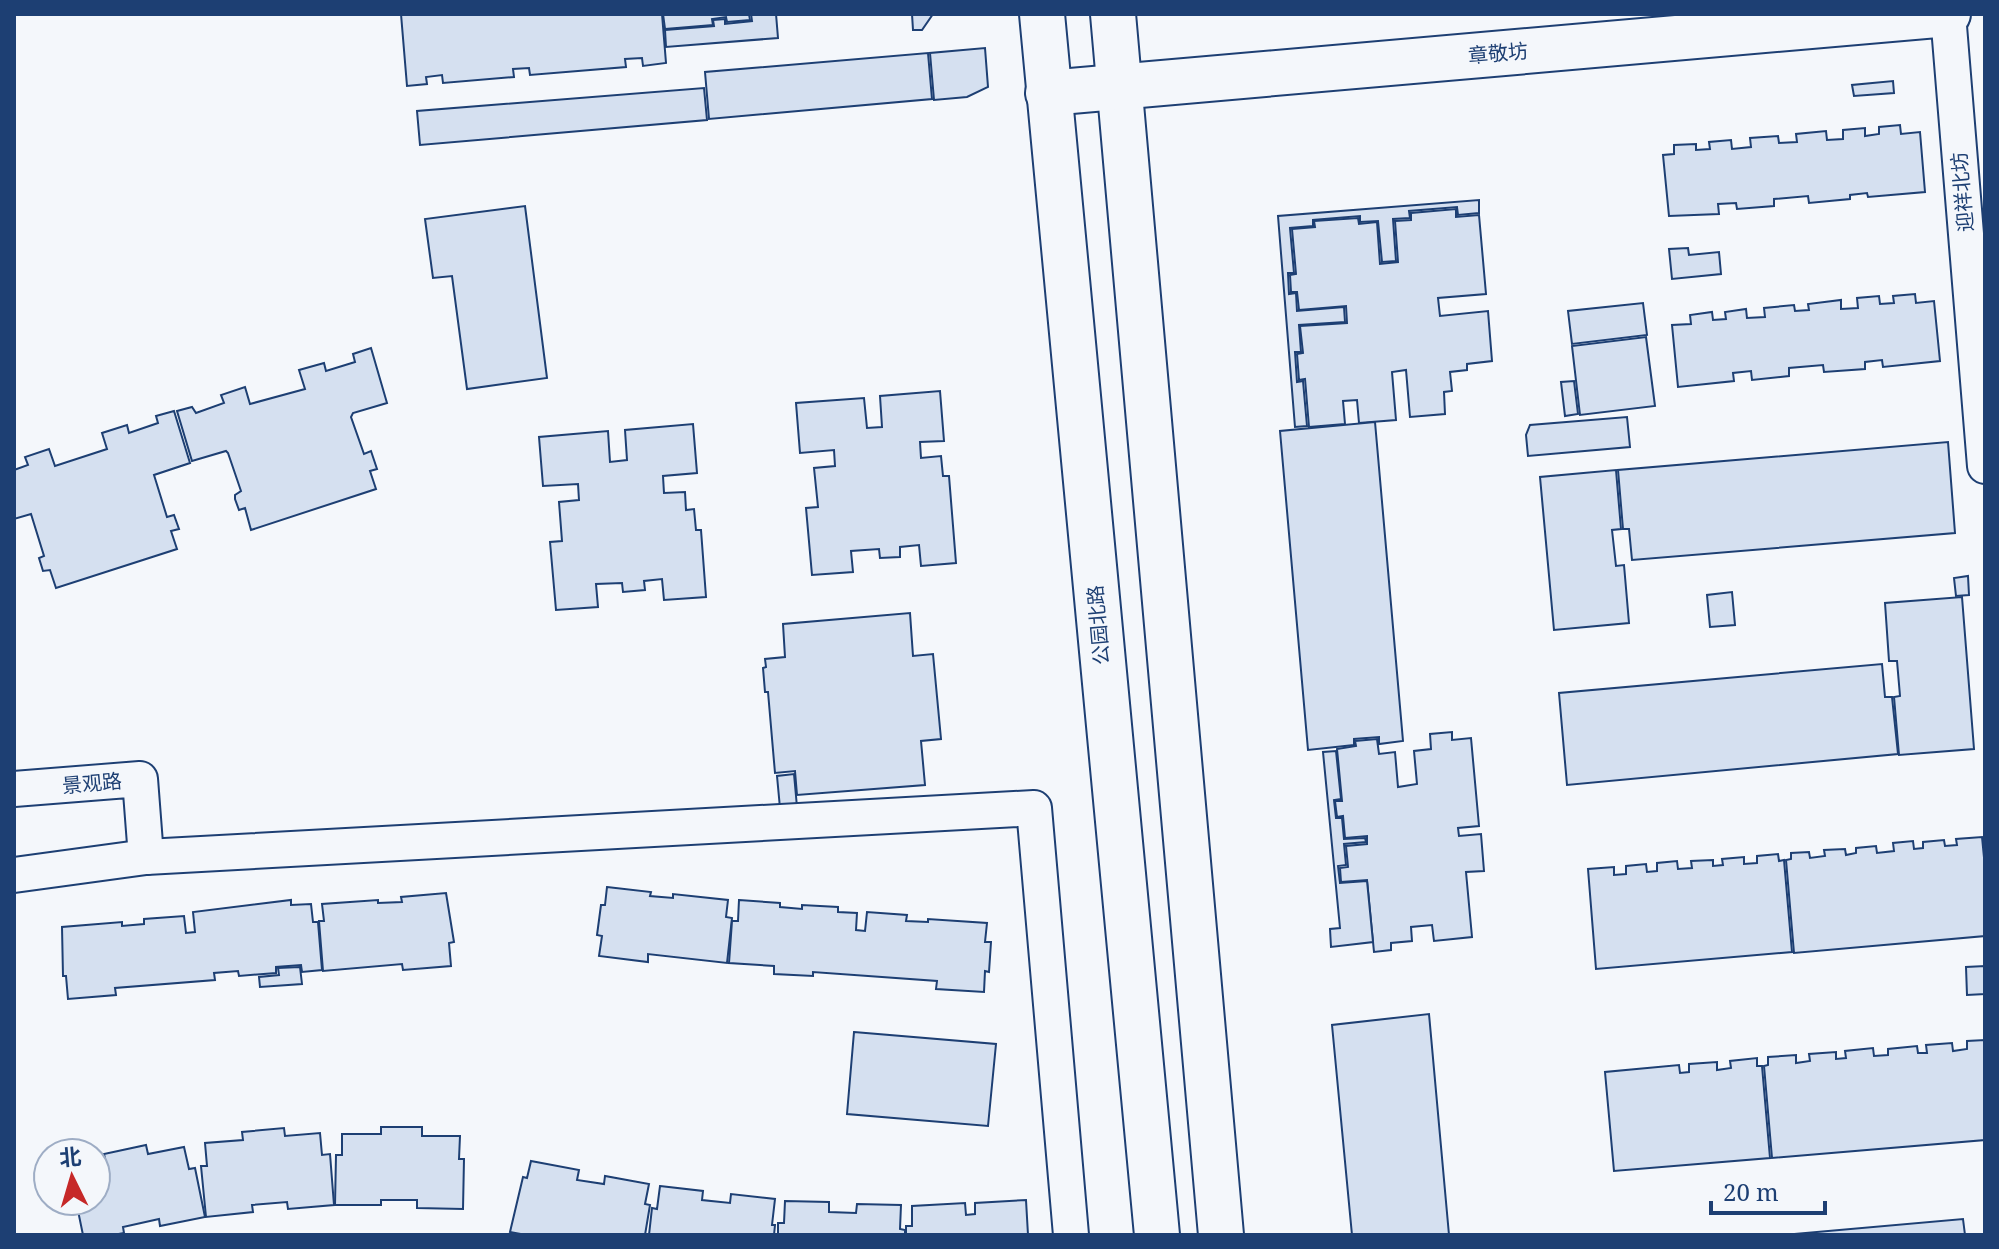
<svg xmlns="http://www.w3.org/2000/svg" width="1999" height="1249" viewBox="0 0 1999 1249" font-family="'Noto Serif','Noto Sans SC',serif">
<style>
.building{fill:#d5e0f0;stroke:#1d3f73;stroke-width:2}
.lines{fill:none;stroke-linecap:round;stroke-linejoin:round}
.street-casing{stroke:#1d3f73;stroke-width:38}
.secondary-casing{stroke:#1d3f73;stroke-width:48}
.street{stroke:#f4f7fb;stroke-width:34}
.secondary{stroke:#f4f7fb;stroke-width:44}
.labels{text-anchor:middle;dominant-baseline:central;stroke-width:6;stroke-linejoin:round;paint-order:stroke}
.street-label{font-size:20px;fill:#1d3f73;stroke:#f4f7fb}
</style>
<rect width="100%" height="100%" fill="#f4f7fb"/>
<g class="building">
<path d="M401 14H662L666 63 643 66 642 58 625 59 626 67 530 75 529 68 513 69 514 77 443 83 442 75 426 77 427 84 407 86Z"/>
<path d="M663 14H749L750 20 727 22 726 17 712 19 713 25 665 29Z"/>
<path d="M751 14H776L778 38 666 47 665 30 714 26 713 20 725 19V24L752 21Z"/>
<path d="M912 14H933L922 30H913Z"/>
<path d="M985 48 988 87 967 97 934 100 930 53Z"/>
<path d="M928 53 932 99 709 119 705 72Z"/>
<path d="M1893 81 1894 93 1854 96 1852 85Z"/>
<path d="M704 88 707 120 420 145 417 111Z"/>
<path d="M1900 125 1901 134 1920 132 1925 192 1868 197 1867 193 1850 195V199L1809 203 1808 196 1774 199V206L1737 209 1736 203 1718 204 1719 214 1669 216 1663 155 1674 154V145L1696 144V150L1710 149 1709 142 1731 140 1732 149 1751 147 1750 138 1778 136 1779 143 1797 142 1796 134 1826 131 1827 140 1843 139V130L1865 128V136L1879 134V127Z"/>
<path d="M1479 200V213L1458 215 1457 207 1409 211 1410 218 1393 219 1396 261 1382 262 1378 221 1360 222V216L1313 220V226L1290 228 1294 273H1288L1289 294 1296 293 1297 311 1344 307 1345 322 1299 325 1301 352H1295L1297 382 1303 381 1307 426 1295 427 1278 216Z"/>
<path d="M525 206 547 378 467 389 452 276 433 278 425 219Z"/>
<path d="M1456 209V217L1479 215 1486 294 1438 298 1440 316 1488 311 1492 361 1467 364V370L1450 372 1452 391 1444 392 1445 414 1410 417 1406 370 1392 372 1396 420 1359 423 1357 400 1343 401 1345 424 1309 427 1305 379 1299 380 1297 354 1303 353 1300 326 1347 323 1346 306 1299 310 1297 292H1291L1290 275 1296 274 1292 229 1315 227 1314 221 1358 218 1359 224 1377 222 1380 264 1398 262 1395 221 1411 220V213Z"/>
<path d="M1688 248 1689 255 1719 252 1721 274 1672 279 1669 249Z"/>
<path d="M1915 294 1916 303 1934 301 1940 361 1883 367 1882 360 1865 362V369L1824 372 1823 365 1789 368V376L1752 380 1751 371 1733 373 1734 381 1678 387 1672 325 1691 324 1690 315 1712 312 1713 320 1726 319 1725 312 1746 309 1747 318 1765 317 1764 308 1794 305 1795 311 1809 310 1808 304 1841 300V309L1858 308 1857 298 1879 296 1880 304 1894 303 1893 296Z"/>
<path d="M1643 303 1647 335 1572 344 1568 311Z"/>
<path d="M1646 337 1655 406 1580 415 1572 346Z"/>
<path d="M371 348 387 403 353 413 351 417 364 454 371 451 377 469 370 471 376 489 251 530 245 508 239 510 235 499V495L241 491 228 453 226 451 192 461 177 411 192 407 196 413 224 403 221 395 245 387 250 404 305 389 299 370 324 363 326 371 355 362 353 354Z"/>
<path d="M1574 381 1578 414 1565 416 1561 382Z"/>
<path d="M940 391 944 441 920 442 921 458 941 456 943 476H949L956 563 921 566 919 545 900 547V557L880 558 879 549 851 551 853 572 812 575 806 508 818 507 814 468 835 466 834 450 800 453 796 403 864 398 867 428 882 427 880 396Z"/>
<path d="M174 411 190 463 154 475 167 517 174 515 179 529 171 531 177 549 56 588 50 570 43 571 39 558 44 556 31 514 14 519V470L28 465 25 457 49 449 55 466 107 449 102 433 127 425 129 433 158 423 156 416Z"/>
<path d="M1627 417 1630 447 1528 456 1526 435 1530 425Z"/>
<path d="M1375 422 1403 741 1379 744V737L1354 739V745L1308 750 1280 431Z"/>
<path d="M693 424 697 473 663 476 664 493 685 492 686 510 694 509 696 530H701L706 597 664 600 662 579 644 581 645 590 623 592 622 583 596 584 598 607 556 610 550 542 562 541 559 502 579 500 578 484 543 486 539 437 608 431 610 462 627 460 625 430Z"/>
<path d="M1948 442 1955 533 1632 560 1629 529H1623L1618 470Z"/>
<path d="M1616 470 1621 529 1612 530 1616 566 1624 565 1629 623 1554 630 1540 477Z"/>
<path d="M1968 576 1969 595 1956 596 1954 578Z"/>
<path d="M1732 592 1735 625 1710 627 1707 595Z"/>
<path d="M1962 597 1974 749 1899 755 1894 697 1900 696 1897 661H1889L1885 603Z"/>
<path d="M910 613 913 656 933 654 941 739 921 741 925 785 797 795 795 771 775 773 768 692H765L763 668 766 667 765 659 785 657 783 624Z"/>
<path d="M1882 664 1885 697H1892L1898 754 1567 785 1559 693Z"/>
<path d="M1452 732V740L1471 738 1479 826 1458 828 1459 836 1481 834 1484 871 1466 872 1472 937 1434 941 1432 925 1411 927 1412 941 1391 943V950L1374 952 1367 880 1341 882 1340 868 1348 867 1346 846 1367 844V836L1345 838 1343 816 1337 817 1335 801H1342L1337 749 1356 746 1355 741 1377 739 1379 754 1395 752 1398 787 1417 784 1414 751 1431 749 1430 734Z"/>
<path d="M1336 751 1341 799 1334 800 1336 818H1342L1344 839 1365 838 1366 842 1344 844 1346 865 1338 866 1340 883 1367 881 1373 942 1331 947 1330 929 1340 928 1323 752Z"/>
<path d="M794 774 797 807 780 808 777 776Z"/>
<path d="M1982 837 1985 868V936L1794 953 1786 860 1791 859V853L1809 852 1810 858 1825 856 1824 850 1845 849 1846 855 1856 853V848L1876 846 1877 853 1894 851 1893 843 1913 841 1914 849 1923 848V842L1944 840 1945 846 1957 845 1956 839Z"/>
<path d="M1778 854 1779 861 1784 860 1792 952 1596 969 1588 869 1614 867V875L1626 874V866L1646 864 1647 872 1657 871V863L1677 861 1678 869 1692 868 1691 861 1713 860V866L1723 865 1722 859 1744 857V864L1757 863V856Z"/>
<path d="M607 887 651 892 650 896 673 898V894L728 900 726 917 732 918 727 963 648 954V962L599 956 602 936 597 935 601 905H605Z"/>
<path d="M446 893 454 942 449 943 451 966 403 970 402 964 323 971 319 921H324L322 904 378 900V903L402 902 401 897Z"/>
<path d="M291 900V905L311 904 313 922H318L322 970 302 972 301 965 276 967V973L239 976 238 971 214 973 215 980 115 988 116 995 68 999 66 976H63L62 927 122 922V926L144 924V919L184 916 186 933 195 932 193 912Z"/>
<path d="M739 900 780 903V907L802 909V905L838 907V912L857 913 856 930 865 931 867 912 907 915 906 921 928 922V919L987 923 985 942H991L989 972 985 971 984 992 936 989 937 981 813 972V976L774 974V966L729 963 732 921H738Z"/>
<path d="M1985 966V994L1967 995 1966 967Z"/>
<path d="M300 967 302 984 260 987 259 977 279 975 278 968Z"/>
<path d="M1429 1014 1449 1235H1352L1332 1025Z"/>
<path d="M854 1032 996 1044 988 1126 847 1114Z"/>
<path d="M1985 1040V1140L1772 1158 1764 1066 1768 1065V1057L1796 1055V1063L1810 1061 1809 1054 1836 1052V1059L1846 1058 1845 1051 1873 1048 1874 1056 1888 1055V1049L1917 1046 1918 1053H1927L1926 1045 1952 1043 1953 1051 1967 1049V1041Z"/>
<path d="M1757 1058V1066H1762L1770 1158 1614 1171 1605 1072 1679 1065 1680 1073 1689 1072V1064L1717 1062V1070L1731 1068 1730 1061Z"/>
<path d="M381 1127H422V1136H460L459 1159H464L463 1209 417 1208V1200H381V1205H335L336 1155H342V1134H381Z"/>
<path d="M284 1128 285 1136 320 1133 322 1155 330 1154 334 1205 288 1209 287 1202 252 1205 253 1212 206 1217 201 1166H207L205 1143 243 1140 242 1132Z"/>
<path d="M146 1145 148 1154 184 1147 189 1169 195 1168 205 1217 160 1226 159 1219 123 1227 124 1233 113 1235H83L76 1201H96V1165L106 1163 104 1154Z"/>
<path d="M531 1161 579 1170 577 1180 604 1184 605 1176 649 1184 645 1204 650 1205 645 1235H526L510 1232 523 1177 527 1178Z"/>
<path d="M660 1186 703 1191 702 1200 730 1203 731 1194 775 1199 772 1225H775L774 1235H649L652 1208 657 1209Z"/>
<path d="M1026 1200 1028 1235H906V1226H912V1206L965 1203 966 1215 975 1214V1203Z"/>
<path d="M785 1201 829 1202V1212L856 1213 857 1204 901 1205 900 1229 905 1230V1235H778V1223H784Z"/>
<path d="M1963 1219 1965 1235H1783Z"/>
</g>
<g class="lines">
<defs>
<g id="street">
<path d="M1948 14 1985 466"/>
<path d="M14 789 140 779 146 857"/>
<path d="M14 875 146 857 1034 808 1071 1235"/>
</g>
<g id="secondary">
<path d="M1042 14 1157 1235"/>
<path d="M1113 14 1221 1235"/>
<path d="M1048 93 1948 14"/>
</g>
</defs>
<use href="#street" class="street-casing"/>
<use href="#secondary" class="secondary-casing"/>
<use href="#street" class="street"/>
<use href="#secondary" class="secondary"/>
</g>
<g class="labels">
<g class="street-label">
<text transform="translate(1498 53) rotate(-5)">章敬坊</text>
<text transform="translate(1962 192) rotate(-95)">迎祥北坊</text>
<text transform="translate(1098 625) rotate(-95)">公园北路</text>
<text transform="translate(92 783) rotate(-5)">景观路</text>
</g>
</g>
<rect width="1999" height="1249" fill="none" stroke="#1d3f73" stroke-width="32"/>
<g transform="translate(72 1177) rotate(355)"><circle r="38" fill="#f4f7fb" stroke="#9eadc5" stroke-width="2"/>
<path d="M0-6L14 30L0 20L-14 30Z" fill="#c62828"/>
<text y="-12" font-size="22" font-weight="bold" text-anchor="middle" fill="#1d3f73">北</text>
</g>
<path d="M1711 1201v12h114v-12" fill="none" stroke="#1d3f73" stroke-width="4"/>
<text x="1723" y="1201" font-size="24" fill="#1d3f73" stroke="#f4f7fb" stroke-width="6" paint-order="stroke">20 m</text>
</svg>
